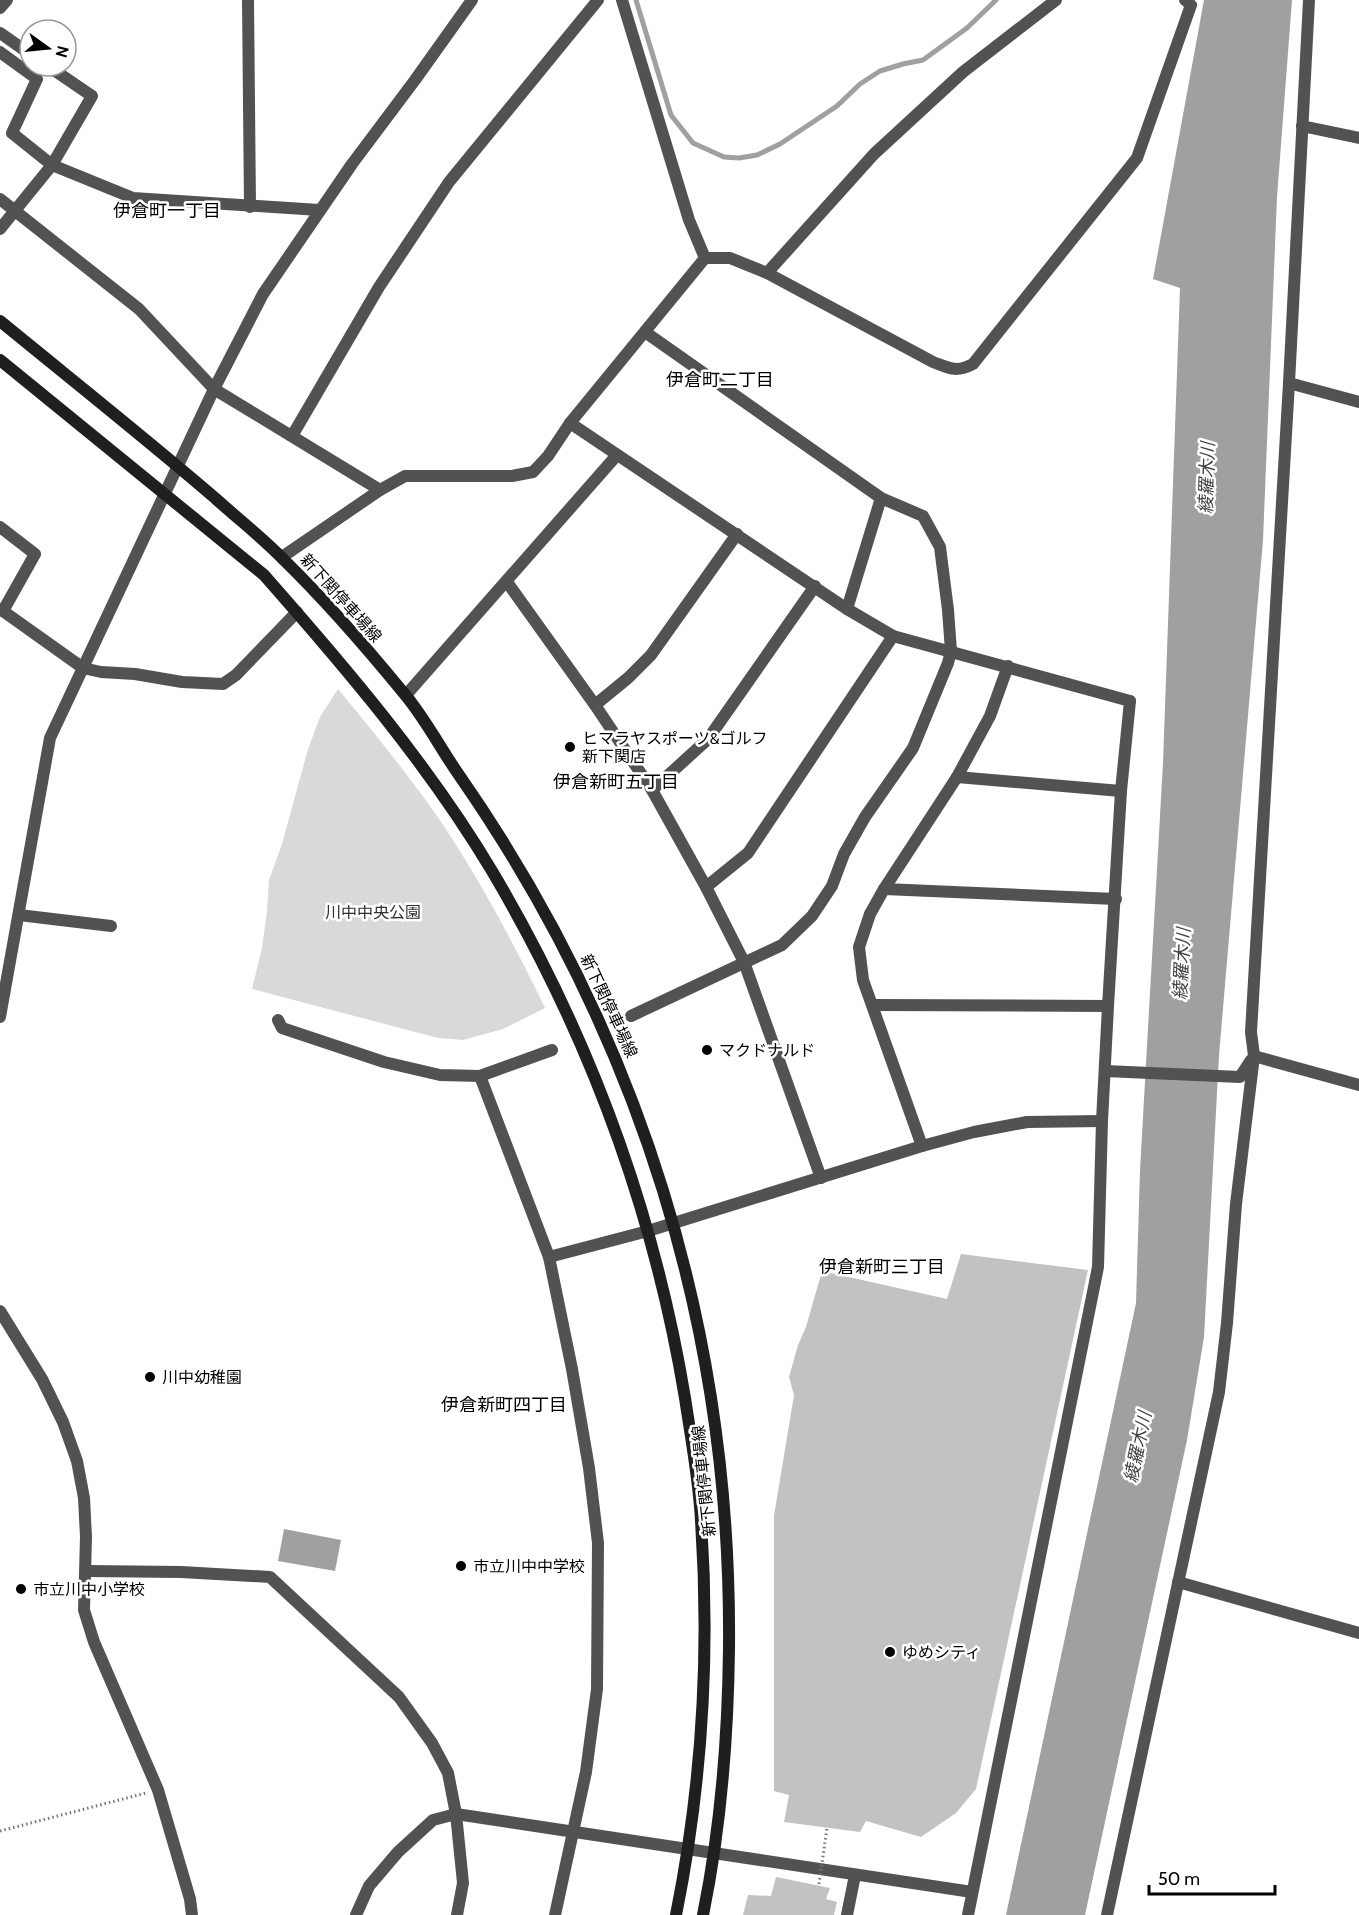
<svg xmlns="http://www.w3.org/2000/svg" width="1359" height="1915" viewBox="0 0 1359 1915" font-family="Cabin,'Noto Sans JP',sans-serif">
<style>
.green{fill:#d9d9d9}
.water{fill:#a0a0a0}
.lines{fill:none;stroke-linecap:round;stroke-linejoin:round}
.stream{stroke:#a0a0a0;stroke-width:5}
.building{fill:#c2c2c2}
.path{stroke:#747474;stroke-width:3;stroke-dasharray:1.5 3;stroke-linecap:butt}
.minor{stroke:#525252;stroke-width:12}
.tertiary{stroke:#525252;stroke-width:12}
.secondary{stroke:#1f1f1f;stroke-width:12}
.path-bridge{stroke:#747474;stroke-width:3;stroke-dasharray:1.5 3;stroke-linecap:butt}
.poi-dot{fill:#000;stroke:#fff;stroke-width:2}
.labels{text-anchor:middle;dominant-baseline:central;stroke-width:5;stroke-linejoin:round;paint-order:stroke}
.street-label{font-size:16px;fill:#000;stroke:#fff}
.poi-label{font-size:16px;fill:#000;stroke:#fff;text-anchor:start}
.park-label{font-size:16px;fill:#303030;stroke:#fff}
.neighbourhood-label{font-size:18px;fill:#000;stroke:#fff}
.water-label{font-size:18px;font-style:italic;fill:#414141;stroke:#fff}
</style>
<rect width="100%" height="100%" fill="#fff"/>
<path class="green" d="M338 689C372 730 406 772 437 816 478 876 513 942 545 1008L503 1029 463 1040 438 1038 252 989 262 948 267 911 269 880 282 844 308 749 320 717Z"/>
<g class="water">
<path d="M1204 0H1292L1277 197 1263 540 1219 1055 1204 1337 1187 1440 1085 1915H1006L1136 1303 1140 1170 1163 763 1180 288 1153 279Z"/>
<path d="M284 1529 341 1540 335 1571 278 1561Z"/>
</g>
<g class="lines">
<path class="stream" d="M636 0 671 115 693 143 724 157 739 158 757 155 780 144 837 106 860 84 880 71 903 64 923 60 967 28 996 0"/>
</g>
<g class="building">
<path d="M961 1254 1088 1270 976 1789 956 1813 921 1837 866 1821 860 1832 784 1822 789 1795 774 1791V1516L794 1395 789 1377 798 1345 806 1327 822 1271 947 1299Z"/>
<path d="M776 1877 830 1888 826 1899 837 1902 834 1915H743L748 1895 771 1896Z"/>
</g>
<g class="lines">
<path class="path" d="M0 1831 146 1793"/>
<g class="minor">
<path d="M248 0 250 207"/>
<path d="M622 0 689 220 705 258"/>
<path d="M0 8 7 0"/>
<path d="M0 33 30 54"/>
<path d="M0 52 37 79 12 133 52 165 133 198 319 210"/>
<path d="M1302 126 1359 138"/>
<path d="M0 199 139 309 214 389 380 490"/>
<path d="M0 229 52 165 92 96 48 66"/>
<path d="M705 258H730L767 273 933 362C949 368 956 373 973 364L1137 158 1191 5 1185 0"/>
<path d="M767 273 874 154 963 72 1056 0"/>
<path d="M1289 383 1359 402"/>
<path d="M570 423 847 609 893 636 1130 701"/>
<path d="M292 436 379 287 449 182 598 0"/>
<path d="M0 527 35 554 3 611"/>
<path d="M282 557 380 490 405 476H512L533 472 548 456 570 423 705 258"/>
<path d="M507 582 595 705 652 790 706 887 744 962 821 1178"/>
<path d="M0 609 83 668 101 672 135 674 182 682 223 684 236 675 297 612"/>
<path d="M847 609 881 498"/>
<path d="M406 695 617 455"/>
<path d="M595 705 628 678 651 655 737 534"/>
<path d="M957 777 1121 791"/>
<path d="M652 790 708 739 815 586"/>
<path d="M706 887 748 853 893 636"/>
<path d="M884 889 1116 899"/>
<path d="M19 915 111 926"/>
<path d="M873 1005 1108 1006"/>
<path d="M631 1016 782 945 812 916 832 886 844 854 865 817 913 748 948 663 951 651 948 610 940 547 923 516 881 498 645 332"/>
<path d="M0 1017 50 738 214 389 263 294 352 164 415 80 472 0"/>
<path d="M278 1020 282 1028 384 1062 440 1075 480 1076 552 1050"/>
<path d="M1254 1056 1359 1085"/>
<path d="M1105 1071 1240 1077 1251 1060"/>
<path d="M480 1076 549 1257 572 1369 589 1468 598 1543 597 1689 586 1772 555 1915"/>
<path d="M922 1146 863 980 859 947 870 914 884 889 957 777 990 716 1008 666"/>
<path d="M0 1311 42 1379 63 1422 77 1461 84 1498 86 1537 84 1610 94 1642 158 1790 190 1899 192 1915"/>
<path d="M86 1571 181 1572 270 1577 399 1697 432 1743 448 1773 456 1814 463 1883 457 1915"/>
<path d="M1178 1582 1359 1633"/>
<path d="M356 1915 369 1886 398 1852 433 1820 456 1814"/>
<path d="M847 1915 855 1875"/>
<path d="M1107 1915 1219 1392 1227 1323 1236 1204 1254 1056 1251 1032 1289 383 1309 0"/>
</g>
<g class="tertiary">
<path d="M549 1257 648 1231 922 1146 974 1132 1027 1122 1102 1121"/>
<path d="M456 1814 972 1892"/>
<path d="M968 1915 1098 1267 1102 1121 1108 1006 1121 791 1130 701"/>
</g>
<g class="secondary">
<path d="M0 321C72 380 144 437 215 498 238 519 263 538 284 560 326 601 365 646 402 691 424 716 440 748 459 775 640 1035 732 1332 729 1648 728 1737 721 1827 703 1915"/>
<path d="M0 360 264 575C346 668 428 764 492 871 588 1033 654 1211 685 1398 691 1438 699 1480 701 1521 710 1653 702 1786 676 1915"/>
</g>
<path class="path-bridge" d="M819 1884 827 1828"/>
</g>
<g class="poi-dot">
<circle cx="570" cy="747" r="6"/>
<circle cx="707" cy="1050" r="6"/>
<circle cx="150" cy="1377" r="6"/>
<circle cx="461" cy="1566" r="6"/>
<circle cx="21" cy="1589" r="6"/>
<circle cx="890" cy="1652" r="6"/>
</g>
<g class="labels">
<g class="street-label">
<text transform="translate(341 598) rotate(48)">新下関停車場線</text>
<text transform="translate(609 1006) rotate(65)">新下関停車場線</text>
<text transform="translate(704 1481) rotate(-96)">新下関停車場線</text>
</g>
<g class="poi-label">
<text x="582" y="738">ヒマラヤスポーツ&amp;ゴルフ<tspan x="582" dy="18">新下関店</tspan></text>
<text x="719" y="1050">マクドナルド</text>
<text x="162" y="1377">川中幼稚園</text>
<text x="473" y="1566">市立川中中学校</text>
<text x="33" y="1589">市立川中小学校</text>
<text x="902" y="1652">ゆめシティ</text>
</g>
<g class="park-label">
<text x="373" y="912">川中中央公園</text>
</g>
<g class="neighbourhood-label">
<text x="167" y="211">伊倉町一丁目</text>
<text x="720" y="380">伊倉町二丁目</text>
<text x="616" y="782">伊倉新町五丁目</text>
<text x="882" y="1267">伊倉新町三丁目</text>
<text x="504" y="1405">伊倉新町四丁目</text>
</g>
<g class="water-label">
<text transform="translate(1207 478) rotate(-88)">綾羅木川</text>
<text transform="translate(1182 964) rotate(-87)">綾羅木川</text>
<text transform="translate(1138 1447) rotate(-78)">綾羅木川</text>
</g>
</g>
<g transform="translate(48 48) rotate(105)"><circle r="28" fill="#ffffff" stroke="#999999" stroke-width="1.5"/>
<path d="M0-4.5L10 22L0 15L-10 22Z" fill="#000000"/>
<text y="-9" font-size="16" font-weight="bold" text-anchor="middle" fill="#000000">N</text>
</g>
<path d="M1149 1885v9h126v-9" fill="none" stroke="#000000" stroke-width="3"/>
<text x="1158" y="1885" font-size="18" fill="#000000" stroke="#ffffff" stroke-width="4.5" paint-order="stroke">50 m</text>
</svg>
